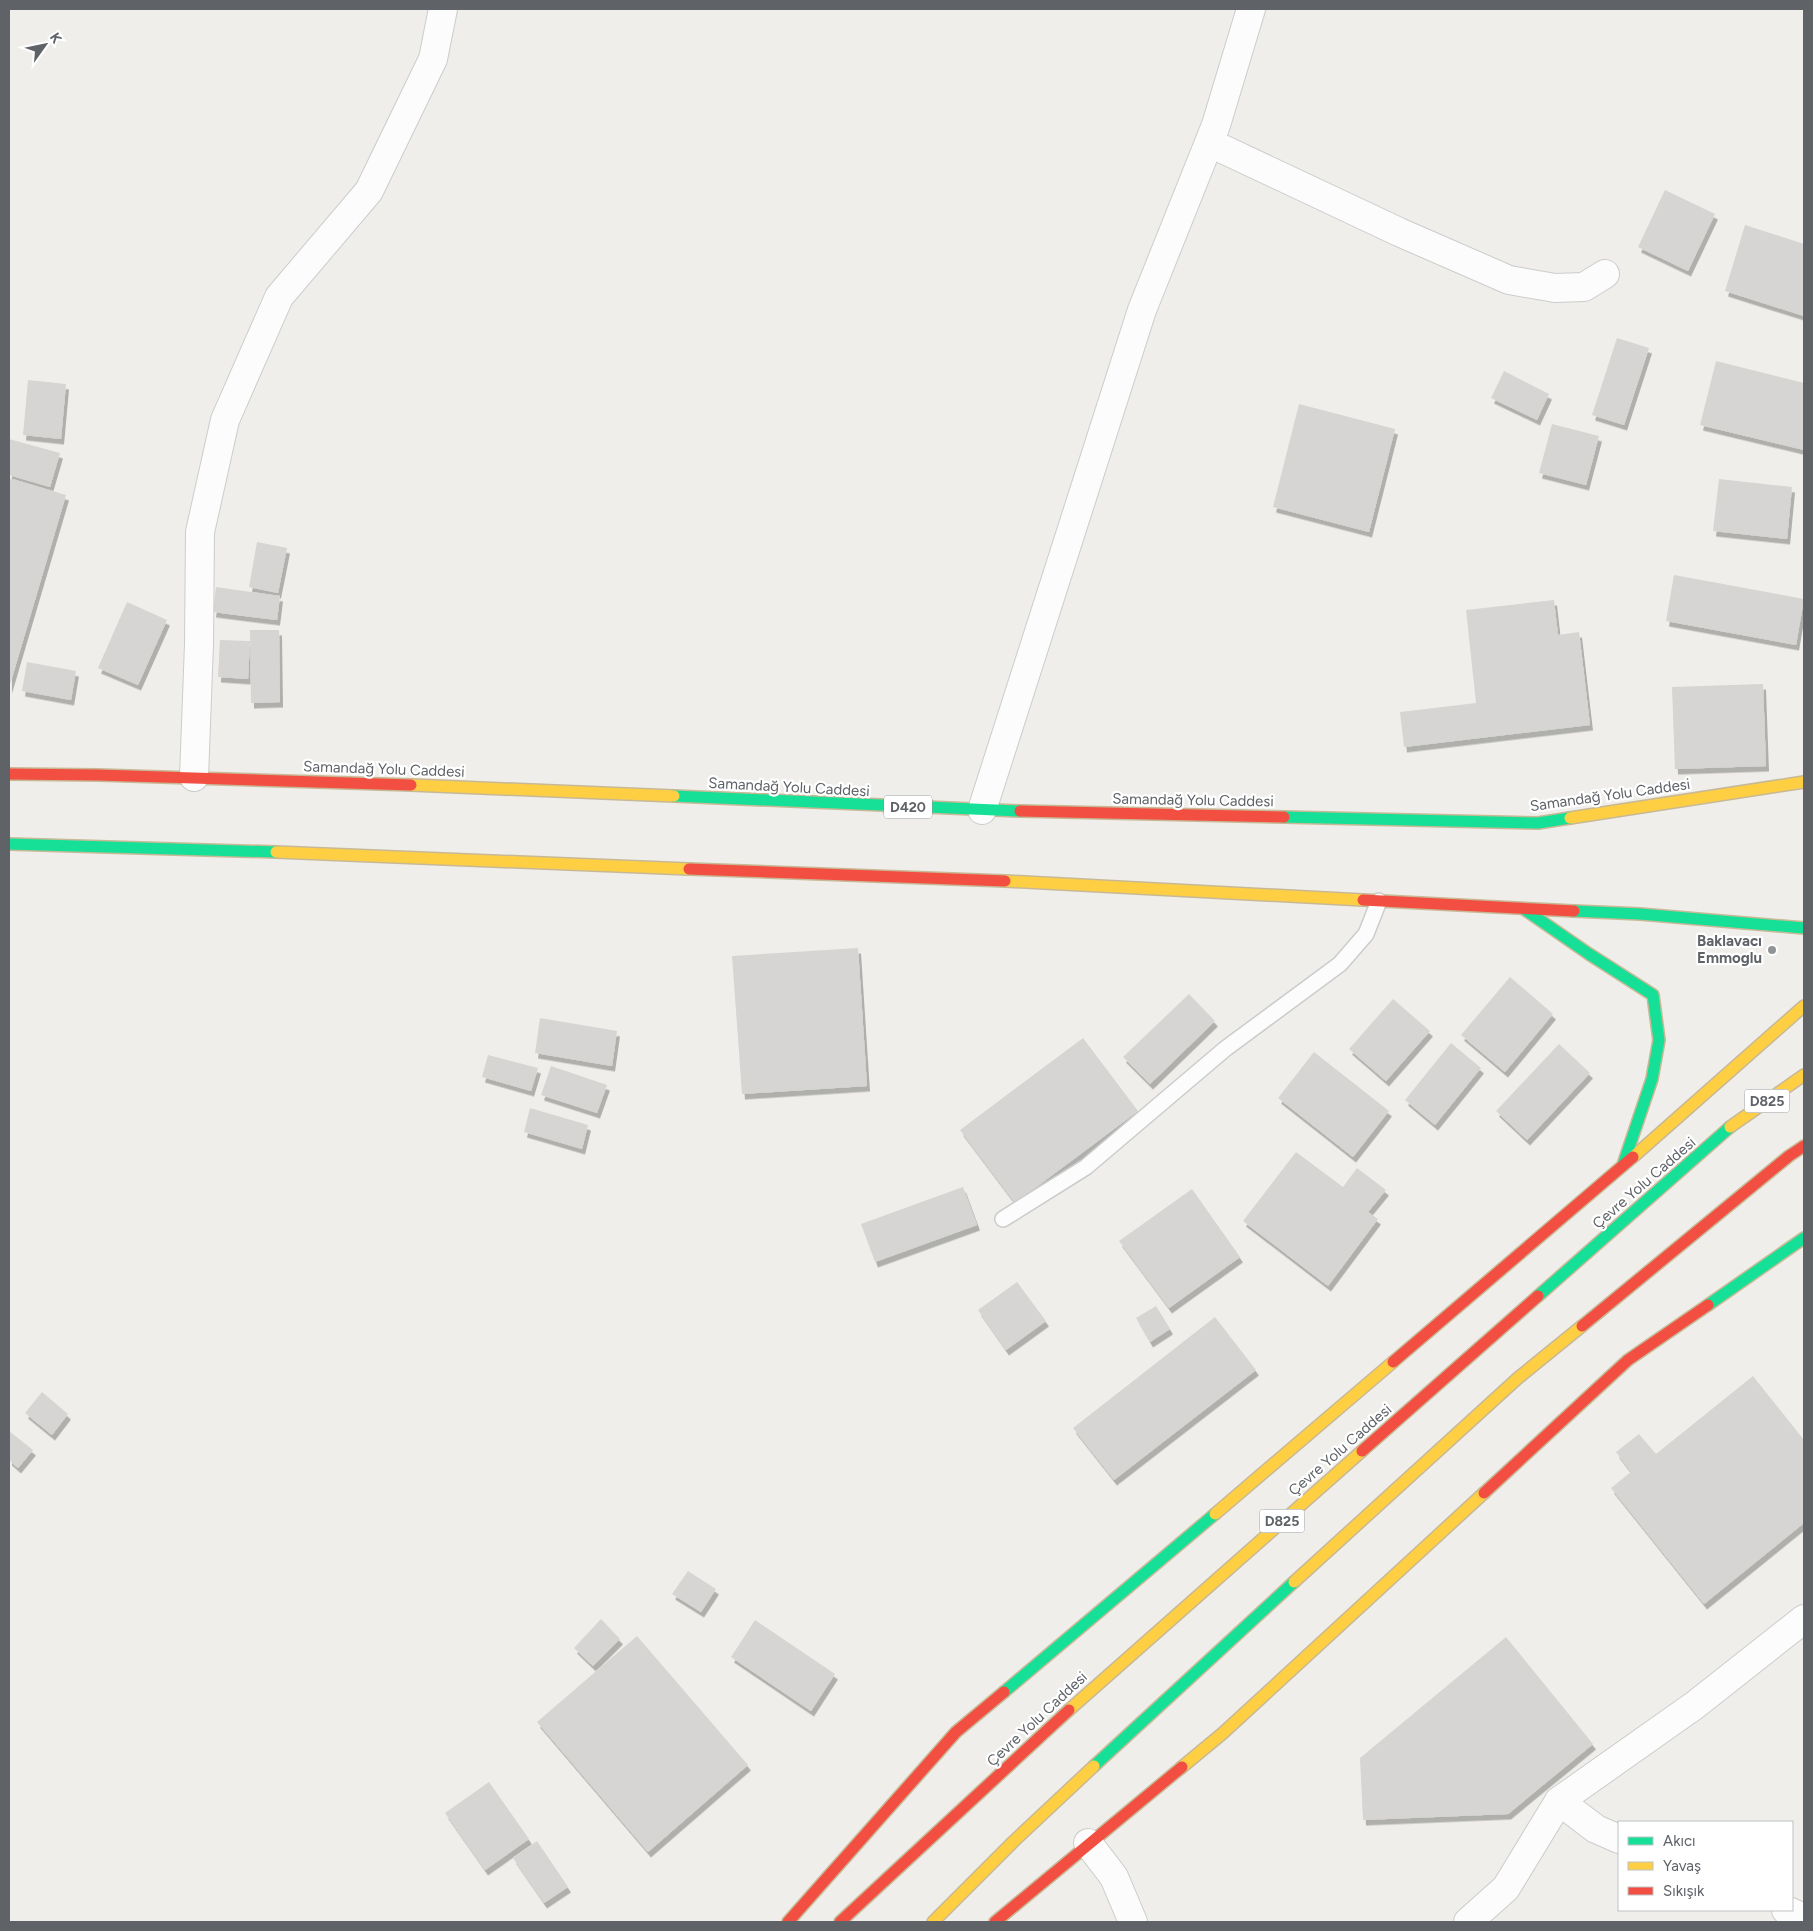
<svg xmlns="http://www.w3.org/2000/svg" width="1813" height="1931" viewBox="0 0 1813 1931" font-family="Figtree,sans-serif">
<style>
.building{fill:#d6d5d3;filter:url(#shadow)}
.lines{fill:none;stroke-linecap:round;stroke-linejoin:round}
.lane-casing{stroke:#cbcccc;stroke-width:18}
.street-casing{stroke:#cbcccc;stroke-width:30}
.fast-casing{stroke:#c8b996;stroke-width:14}
.slow-casing{stroke:#c8b996;stroke-width:14}
.jam-casing{stroke:#c8b996;stroke-width:14}
.lane{stroke:#fdfcfc;stroke-width:15}
.street{stroke:#fdfcfc;stroke-width:28}
.fast{stroke:#16e098;stroke-width:11}
.slow{stroke:#ffcf43;stroke-width:11}
.jam{stroke:#f24e42;stroke-width:11}
.poi-dot{fill:#919496;stroke:#fff;stroke-width:2}
.labels{text-anchor:middle;dominant-baseline:central;stroke-width:4.5;stroke-linejoin:round;paint-order:stroke}
.shield{fill:#fff;stroke:#8f9295;stroke-width:1}
.shield-label{font-size:14px;font-weight:bold;fill:#5f6368}
.street-label{font-size:15px;fill:#5f6368;stroke:#fff}
.poi-label{font-size:15px;font-weight:bold;fill:#5f6368;stroke:#fff;text-anchor:end}
</style>
<defs>
<filter id="shadow"><feDropShadow dx="3" dy="5.5" stdDeviation="0" flood-color="#0004"/></filter>
</defs>
<rect width="100%" height="100%" fill="#efeeea"/>
<g class="building">
<path d="M1665 190 1715 214 1688 271 1638 247Z"/>
<path d="M1745 225 1804 244V316L1725 291Z"/>
<path d="M1617 338 1649 348 1624 425 1592 415Z"/>
<path d="M1716 361 1804 383V450L1700 425Z"/>
<path d="M1504 371 1549 394 1537 420 1491 398Z"/>
<path d="M28 380 66 384 61 439 23 435Z"/>
<path d="M1299 404 1395 429 1369 532 1273 507Z"/>
<path d="M1552 424 1599 436 1586 485 1539 473Z"/>
<path d="M9 439 60 453 50 487 9 475Z"/>
<path d="M9 478 66 495 9 688Z"/>
<path d="M1719 479 1792 487 1787 539 1713 531Z"/>
<path d="M257 542 287 548 278 593 249 587Z"/>
<path d="M1674 575 1804 599 1796 645 1666 621Z"/>
<path d="M216 587 280 596 277 620 213 612Z"/>
<path d="M1554 600 1558 635 1579 632 1590 725 1404 747 1400 712 1476 703 1466 610Z"/>
<path d="M127 602 167 620 138 685 98 668Z"/>
<path d="M250 630H279L280 702 251 703Z"/>
<path d="M220 640 250 641 248 679 218 677Z"/>
<path d="M27 662 76 671 71 700 22 691Z"/>
<path d="M1763 684 1766 766 1675 769 1672 687Z"/>
<path d="M858 948 867 1086 742 1094 732 956Z"/>
<path d="M1510 977 1553 1014 1505 1072 1461 1035Z"/>
<path d="M1189 994 1215 1021 1150 1084 1123 1057Z"/>
<path d="M1393 999 1430 1031 1386 1081 1349 1049Z"/>
<path d="M540 1018 617 1031 612 1066 535 1053Z"/>
<path d="M1083 1038 1138 1111 1015 1203 960 1130Z"/>
<path d="M1451 1043 1481 1068 1435 1125 1405 1100Z"/>
<path d="M1559 1044 1590 1073 1527 1140 1496 1111Z"/>
<path d="M1314 1052 1389 1111 1353 1157 1278 1098Z"/>
<path d="M488 1055 538 1068 531 1091 482 1077Z"/>
<path d="M551 1066 607 1085 597 1113 541 1095Z"/>
<path d="M530 1108 588 1125 582 1149 524 1132Z"/>
<path d="M1296 1152 1343 1187 1357 1168 1386 1190 1368 1212 1378 1219 1328 1286 1243 1221Z"/>
<path d="M963 1187 977 1225 875 1262 861 1224Z"/>
<path d="M1192 1189 1240 1257 1169 1308 1119 1241Z"/>
<path d="M1017 1282 1046 1321 1006 1350 978 1310Z"/>
<path d="M1156 1306 1170 1329 1150 1342 1136 1318Z"/>
<path d="M1215 1317 1256 1370 1114 1480 1073 1428Z"/>
<path d="M1753 1376 1804 1440V1523L1704 1604 1611 1488 1631 1472 1616 1452 1639 1434 1656 1454Z"/>
<path d="M42 1392 68 1414 52 1435 25 1413Z"/>
<path d="M9 1431 33 1450 18 1468 9 1460Z"/>
<path d="M688 1571 716 1589 701 1612 672 1594Z"/>
<path d="M601 1619 620 1639 593 1666 574 1648Z"/>
<path d="M755 1620 835 1674 811 1711 731 1657Z"/>
<path d="M637 1636 748 1765 648 1852 537 1722Z"/>
<path d="M1506 1637 1593 1744 1508 1814 1363 1820 1360 1758Z"/>
<path d="M489 1782 529 1839 485 1870 445 1813Z"/>
<path d="M537 1841 568 1887 544 1903 513 1858Z"/>
</g>
<g class="lines">
<defs>
<path id="lane" d="M1003 1219 1086 1167 1225 1049 1340 964 1366 934 1379 901"/>
<g id="street">
<path d="M1210 143 1399 232 1509 280 1555 288 1584 287 1605 274"/>
<path d="M194 777 199 644 200 532 225 420 279 297 369 191 433 59 443 9"/>
<path d="M982 810 1142 310 1216 125 1251 9"/>
<path d="M1559 1801 1596 1829 1619 1839"/>
<path d="M1088 1843 1114 1877 1133 1922"/>
<path d="M1786 1910 1804 1918"/>
<path d="M1468 1922 1506 1888 1559 1801 1695 1705 1804 1619"/>
</g>
<g id="fast">
<path d="M674 796 1020 811"/>
<path d="M1284 817 1538 823 1570 818"/>
<path d="M9 844 276 852"/>
<path d="M1524 909 1589 954 1653 995 1659 1040 1652 1079 1623 1165"/>
<path d="M1574 911 1640 914 1804 928"/>
<path d="M1538 1296 1730 1127"/>
<path d="M1708 1305 1804 1238"/>
<path d="M1004 1692 1215 1514"/>
<path d="M1094 1766 1294 1582"/>
</g>
<g id="slow">
<path d="M411 785 674 796"/>
<path d="M1570 818 1804 782"/>
<path d="M276 852 689 869"/>
<path d="M1005 881 1363 900"/>
<path d="M1730 1127 1804 1075"/>
<path d="M1633 1157 1804 1006"/>
<path d="M1215 1514 1393 1362"/>
<path d="M1294 1582 1518 1378 1582 1326"/>
<path d="M1069 1710 1362 1451"/>
<path d="M1182 1767 1223 1733 1484 1493"/>
<path d="M933 1922 1014 1841 1094 1766"/>
</g>
<g id="jam">
<path d="M9 774 98 775 411 785"/>
<path d="M1020 811 1284 817"/>
<path d="M689 869 1005 881"/>
<path d="M1363 900 1574 911"/>
<path d="M1582 1326 1789 1156 1804 1146"/>
<path d="M1393 1362 1633 1157"/>
<path d="M1362 1451 1538 1296"/>
<path d="M1484 1493 1628 1360 1708 1305"/>
<path d="M788 1922 956 1732 1004 1692"/>
<path d="M840 1922 1069 1710"/>
<path d="M995 1922 1182 1767"/>
</g>
</defs>
<use href="#lane" class="lane-casing"/>
<use href="#street" class="street-casing"/>
<use href="#fast" class="fast-casing"/>
<use href="#slow" class="slow-casing"/>
<use href="#jam" class="jam-casing"/>
<use href="#lane" class="lane"/>
<use href="#street" class="street"/>
<use href="#fast" class="fast"/>
<use href="#slow" class="slow"/>
<use href="#jam" class="jam"/>
</g>
<circle class="poi-dot" cx="1772" cy="950" r="5"/>
<g class="labels">
<g class="shield">
<rect x="884" y="795.5" width="48" height="23" rx="4"/>
<rect x="1744.5" y="1089.5" width="45" height="23" rx="4"/>
<rect x="1259.5" y="1509.5" width="45" height="23" rx="4"/>
</g>
<g class="shield-label">
<text x="908" y="807">D420</text>
<text x="1767" y="1101">D825</text>
<text x="1282" y="1521">D825</text>
</g>
<g class="street-label">
<text transform="translate(384 769) rotate(2)">Samandağ Yolu Caddesi</text>
<text transform="translate(789 787) rotate(3)">Samandağ Yolu Caddesi</text>
<text transform="translate(1610 795) rotate(-8)">Samandağ Yolu Caddesi</text>
<text transform="translate(1193 800) rotate(1)">Samandağ Yolu Caddesi</text>
<text transform="translate(1644 1183) rotate(-41)">Çevre Yolu Caddesi</text>
<text transform="translate(1340 1450) rotate(-41)">Çevre Yolu Caddesi</text>
<text transform="translate(1037 1719) rotate(-43)">Çevre Yolu Caddesi</text>
</g>
<g class="poi-label">
<text x="1762" y="941">Baklavacı<tspan x="1762" dy="17">Emmoglu</tspan></text>
</g>
</g>
<rect width="1813" height="1931" fill="none" stroke="#5f6368" stroke-width="20"/>
<rect x="1618" y="1821" width="175" height="90" fill="#ffffff" stroke="#bfc1c3"/>
<rect x="1628" y="1837" width="25" height="8" fill="#16e098" stroke="#bfc1c3"/>
<text x="1663" y="1846" font-size="15" fill="#5f6368">Akıcı</text>
<rect x="1628" y="1862" width="25" height="8" fill="#ffcf43" stroke="#bfc1c3"/>
<text x="1663" y="1871" font-size="15" fill="#5f6368">Yavaş</text>
<rect x="1628" y="1887" width="25" height="8" fill="#f24e42" stroke="#bfc1c3"/>
<text x="1663" y="1896" font-size="15" fill="#5f6368">Sıkışık</text>
<g transform="translate(45 45) rotate(57)" stroke="#ffffff" stroke-width="4" paint-order="stroke">
<path d="M0-4L9 19L0 12L-9 19Z" fill="#5f6368"/>
<text y="-8" font-size="14" font-weight="bold" text-anchor="middle" fill="#5f6368">K</text>
</g>
</svg>
